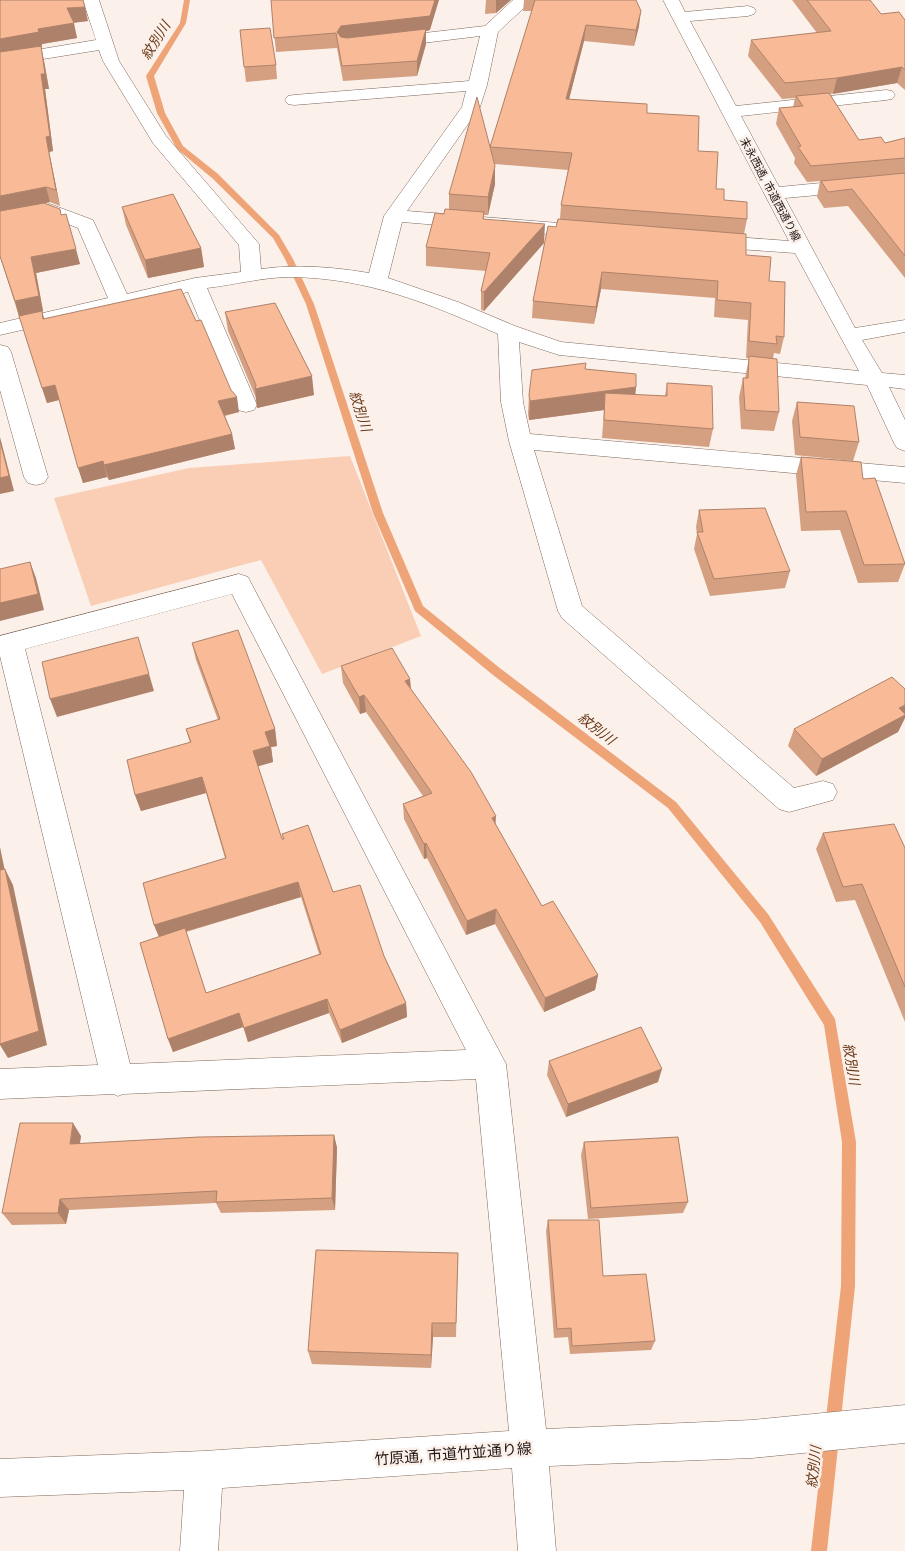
<svg xmlns="http://www.w3.org/2000/svg" width="905" height="1551" viewBox="0 0 905 1551" font-family="'Noto Sans','Noto Sans JP',sans-serif">
<style>
.green{fill:#f9ceb5}
.lines{fill:none;stroke-linecap:round;stroke-linejoin:round}
.stream{fill:#efa477;fill-rule:evenodd}
.minor-casing{stroke:#7f685b;stroke-width:1}
.minor{fill:#fff;fill-rule:evenodd}
.wall{fill:#d5a082;fill-rule:evenodd}
.shaded-wall{fill:#ae826a}
.building{fill:#f8ba97;stroke:#ae826a}
.labels{text-anchor:middle;dominant-baseline:central;stroke-width:5;stroke-linejoin:round;paint-order:stroke}
.far-street-label{font-size:11px;fill:#221813;stroke:#fbf1ea}
.water-label{font-size:14px;font-style:italic;fill:#6a3919;stroke:#fbf1ea}
.near-street-label{font-size:15px;fill:#221813;stroke:#fbf1ea}
</style>
<rect width="100%" height="100%" fill="#fbf1ea"/>
<path class="green" d="M350 456 421 636 322 674 261 560 91 606 54 498 189 468Z"/>
<g class="lines">
<path class="stream" d="M184 0H190L186 23 154 76 165 113 183 146 218 174 279 235 293 259 314 304 383 513 423 606 501 669 676 802 768 914 835 1019 856 1142 855 1286 827 1551H811L841 1286 842 1142 824 1025 760 922 668 808 493 675 415 611 373 513 306 304 285 259 273 238 212 178 177 149 157 113 146 76 180 23Z"/>
<defs>
<g id="minor">
<path d="M83 0H99L119 61 166 136 259 244 261 269C297 264 333 267 369 273L384 216 462 107 466 91 294 105 288 104 285 100 288 96 294 95 469 81 480 36 390 47 384 46 382 42 384 38 390 37 485 26 513 0H529L525 7 498 32 487 85 480 107 407 211 584 225 591 227 594 231 591 235 584 237 402 222 388 278 458 302 515 326 561 342 859 371 795 253 709 247 702 245 699 241 702 237 709 235 789 241 663 0H679L685 12 748 6 754 8 756 11 754 14 748 16 690 21 736 106 886 90 892 91 895 95 892 99 886 100 741 116 779 187 905 175V187L785 198 855 328 905 320V332L862 340 882 373 905 375V389L889 387 905 420V451L897 448 894 443 867 385 559 355 519 342 523 402 530 434 905 467V483L534 450 582 606 794 788 823 781 833 784 837 792 833 800 789 812 779 809 562 618 558 611 509 441 501 402 498 334C428 303 368 278 290 277 264 277 233 285 207 288L257 405 254 410 246 412 238 410 235 405 188 292 0 335V323L108 298 78 228 48 216 0 225V213L50 204 93 220 127 294 195 278 241 272 239 245 153 143 103 61 99 50 0 66V56L96 40Z"/>
<path d="M0 345 8 347 11 352 48 477 44 483 36 485 28 483 24 477 0 390Z"/>
<path d="M239 574 248 577 251 583 506 1064 546 1429 752 1420 905 1405V1443L752 1458 549 1466 556 1551H518L512 1468 222 1488 218 1551H180L184 1490 0 1497V1459L204 1451 509 1431 476 1079 123 1094 118 1096 114 1094 0 1099V1069L98 1065 0 656V636ZM232 594 466 1050 130 1064 25 649Z"/>
</g>
</defs>
<use href="#minor" class="minor-casing"/>
<use href="#minor" class="minor"/>
</g>
<g class="wall">
<path d="M0 0 88 21 73 23 77 38 42 44V47H41L44 61 49 89H45L53 151 49 152 60 206 50 202 45 203 61 215 80 264 36 273 43 311H42L44 319 239 412 225 416 232 434 235 449 109 480 107 477 83 483 59 400 47 403 0 257Z"/>
<path d="M271 0 430 30 426 31V44L417 76 343 81 337 48 276 52Z"/>
<path d="M486 0H511L496 13 485 14Z"/>
<path d="M524 0H636L639 26 634 46 584 41 569 99 647 113 698 151 716 189 724 200 747 219 744 234 746 255 769 281 784 337 780 354 774 353 773 359 779 412 774 431 741 429 739 397 743 378H745L749 358H746L748 320 714 317 715 298 601 289 594 324 532 318 533 301 556 227 560 219 561 205 568 170 495 164V184L488 215H484V219L544 243 484 311 481 310V291L486 271 426 266V247L444 214 449 209V194L490 147 532 11H523Z"/>
<path d="M792 0H870L881 14 905 20V90L897 83 830 94 859 140 885 143 905 138V278L848 206 824 208 817 197 820 181 807 182 794 163 795 158 776 124 779 108 793 107 795 98 782 99 748 56 751 40 817 33Z"/>
<path d="M240 30 276 65 277 79 246 82Z"/>
<path d="M122 207 201 248 204 267 148 278 126 225Z"/>
<path d="M225 312 314 395 257 408 256 398 228 331Z"/>
<path d="M585 369 636 387 635 395 665 396 667 383 713 429 709 447 602 438 604 410 529 420 528 414 529 395Z"/>
<path d="M797 402 859 442 853 461 795 455 792 421Z"/>
<path d="M801 457 863 479 905 564 898 582 858 583 840 530 801 531 796 475Z"/>
<path d="M699 510 790 571 785 588 710 596 694 549 697 534 696 527Z"/>
<path d="M192 643 275 729 277 746 271 747 273 762 258 766 282 839H283L282 834 333 892 384 956 406 1003 407 1017 342 1043 329 1013 248 1042 243 1027 173 1052 168 1039 159 937 154 925 225 858 206 793 141 811 135 795 190 743 186 729 218 720 196 660ZM301 897 319 954 206 993 186 932Z"/>
<path d="M341 666 410 679 411 689 495 823 542 906 598 975 595 990 544 1012 495 924 466 935 427 858 424 859 404 819 403 804 423 796 366 712 360 714 343 683Z"/>
<path d="M904 719 898 732 816 776 788 746 794 729Z"/>
<path d="M823 833 905 848V1022L855 900 836 902 816 849Z"/>
<path d="M549 1061 658 1082 566 1117 547 1075Z"/>
<path d="M334 1135 337 1148 335 1210 221 1213 216 1203 69 1210 66 1224 12 1225 2 1213 81 1136 80 1144Z"/>
<path d="M584 1142 688 1202 683 1213 588 1219 581 1155Z"/>
<path d="M548 1220 603 1276 655 1341 651 1350 570 1354 568 1337 554 1338 546 1231Z"/>
<path d="M458 1253 456 1337H433L431 1368 312 1364 308 1351Z"/>
</g>
<g class="shaded-wall">
<path d="M435 0H439L430 30 426 31V44L417 76V61L338 42 337 32 341 26Z"/>
<path d="M496 0H511L496 13Z"/>
<path d="M85 7 88 21 70 23 67 8Z"/>
<path d="M641 11 639 26 634 46 636 30Z"/>
<path d="M74 23 77 38 42 44V47H41L44 61 49 89H45L53 151 49 152 60 206 56 190 0 54V39L38 29Z"/>
<path d="M586 25 584 41 565 115 566 99Z"/>
<path d="M902 67 897 83 833 94 837 78Z"/>
<path d="M495 166V184L488 215V197Z"/>
<path d="M46 187 50 202 0 213V196Z"/>
<path d="M545 224 544 243 484 311V292Z"/>
<path d="M201 248 204 267 148 278 145 260Z"/>
<path d="M76 249 80 264 36 273 43 311H42L46 326 19 317 15 301 31 257Z"/>
<path d="M602 272 601 289 594 324 596 307Z"/>
<path d="M312 376 314 395 257 408 255 389Z"/>
<path d="M55 385 59 400 47 403 42 388Z"/>
<path d="M636 387 634 406 605 393 604 410 529 420 530 401Z"/>
<path d="M237 397 239 412 221 416 218 401Z"/>
<path d="M232 434 235 449 109 480 104 465Z"/>
<path d="M0 437 14 491 0 494Z"/>
<path d="M103 461 107 477 83 483 78 468Z"/>
<path d="M30 562 36 578 44 610 0 621V603Z"/>
<path d="M149 674 154 691 57 717 50 699Z"/>
<path d="M410 679 411 695 405 681Z"/>
<path d="M364 695 366 712 360 714 359 697Z"/>
<path d="M905 705V718L898 732 816 776 822 759 899 708Z"/>
<path d="M275 729 277 746 271 747 273 762 256 767 253 751 265 732Z"/>
<path d="M202 777 206 793 141 811 135 795Z"/>
<path d="M496 816 495 832 492 818Z"/>
<path d="M426 843 427 858 424 859V844Z"/>
<path d="M0 847 8 886 0 870Z"/>
<path d="M5 869 13 885 47 1045 8 1058 0 1045Z"/>
<path d="M298 882 301 897 160 939 154 925Z"/>
<path d="M496 909 495 924 466 935 467 921Z"/>
<path d="M598 975 595 990 544 1012 545 998Z"/>
<path d="M327 999 329 1013 248 1042 244 1028Z"/>
<path d="M406 1003 407 1017 342 1043 340 1030Z"/>
<path d="M239 1013 243 1027 173 1052 168 1039Z"/>
<path d="M662 1069 658 1082 566 1117 568 1104Z"/>
<path d="M73 1123 81 1136 77 1157 70 1144Z"/>
<path d="M334 1135 337 1148 335 1210 332 1198Z"/>
<path d="M60 1199 69 1210 66 1224 58 1213Z"/>
<path d="M432 1323 433 1337 431 1368V1355Z"/>
</g>
<g class="building">
<path d="M0 0H83L85 7 67 8 74 23 38 29 39 32 0 39Z"/>
<path d="M271 0H435L430 16 341 26 337 32 341 37 347 38 426 29 417 61 342 66 336 33 274 38Z"/>
<path d="M535 0H636L641 11 636 30 586 25 566 99 647 104V113L699 116 698 151 718 152 716 189H724V200L747 202V219L561 205 572 153 490 147Z"/>
<path d="M807 0H870L881 14 899 12 905 20V70L902 67 837 78 785 83 751 40 831 31Z"/>
<path d="M270 28 276 65 244 67 240 30Z"/>
<path d="M41 46 45 74H41L50 136 46 137 56 190 46 187 0 196V52Z"/>
<path d="M829 93 859 140 881 137 885 143 905 138V158L811 166 798 147 801 146 779 108 803 106 796 96Z"/>
<path d="M477 97 495 166 488 197 449 194Z"/>
<path d="M905 173V256L852 189 828 192 821 181Z"/>
<path d="M173 194 201 248 145 260 122 207Z"/>
<path d="M44 203 60 209 61 215 66 214 76 249 31 257 39 296 15 301 0 256V211Z"/>
<path d="M445 209 484 212 483 219 545 224 484 292 481 291 490 253 426 247 435 213 444 214Z"/>
<path d="M558 219 746 234V255L771 257 769 281 785 282 784 337 776 336 777 344 749 341 751 303 717 300 718 281 602 272 596 307 533 301 548 226 556 227Z"/>
<path d="M181 289 196 321 201 320 231 390 237 397 218 401 232 434 104 465 103 461 78 468 55 385 42 388 19 316 42 311 43 319Z"/>
<path d="M275 303 312 376 255 389 256 385 225 312Z"/>
<path d="M749 356 777 359 779 412 745 410 743 378H748Z"/>
<path d="M586 363 585 369 636 374V387L530 401 529 395 532 370Z"/>
<path d="M667 383 712 386 713 429 604 420 605 393 667 396Z"/>
<path d="M797 402 854 406 859 442 800 437Z"/>
<path d="M0 441 9 476 0 478Z"/>
<path d="M801 457 861 462 863 479 875 478 905 564 864 565 846 511 806 512Z"/>
<path d="M765 508 790 571 714 579 697 532H703L699 510Z"/>
<path d="M30 562 38 594 0 603V569Z"/>
<path d="M238 630 275 729 265 732 270 746 253 751 282 839H284L282 834 308 825 333 892 360 885 384 956 406 1003 340 1030 327 999 244 1028 239 1013 168 1039 140 943 185 928 206 993 321 954 298 882 154 925 143 883 226 858 202 777 135 795 127 760 191 742 186 729 220 719 192 643Z"/>
<path d="M138 637 149 674 50 699 42 662Z"/>
<path d="M392 648 410 679 405 681 471 772 496 816 492 818 542 906 553 901 598 975 545 998 496 909 467 921 426 843 424 844 403 804 432 793 364 695 359 697 341 666Z"/>
<path d="M892 677 905 689V705L899 708 905 714V715L822 759 794 729Z"/>
<path d="M894 824 905 848V987L862 884 843 887 823 833Z"/>
<path d="M5 869 39 1031 0 1044V870Z"/>
<path d="M641 1027 662 1069 568 1104 549 1061Z"/>
<path d="M20 1123H73L70 1144 199 1137 334 1135 332 1198 216 1202 217 1191 60 1199 58 1213H2Z"/>
<path d="M678 1137 688 1202 591 1208 584 1142Z"/>
<path d="M548 1220H599L603 1276 646 1274 655 1341 572 1346 571 1328 557 1329Z"/>
<path d="M316 1250 458 1253 456 1323H432L431 1355 308 1351Z"/>
</g>
<g class="labels">
<g class="far-street-label">
<text transform="translate(771 189) rotate(62)">末永西通, 市道西通り線</text>
</g>
<g class="water-label">
<text transform="translate(155 40) rotate(-58)">紋別川</text>
<text transform="translate(361 411) rotate(72)">紋別川</text>
<text transform="translate(597 728) rotate(38)">紋別川</text>
<text transform="translate(852 1064) rotate(81)">紋別川</text>
<text transform="translate(813 1467) rotate(-84)">紋別川</text>
</g>
<g class="near-street-label">
<text transform="translate(453 1453) rotate(-4)">竹原通, 市道竹並通り線</text>
</g>
</g>
</svg>
